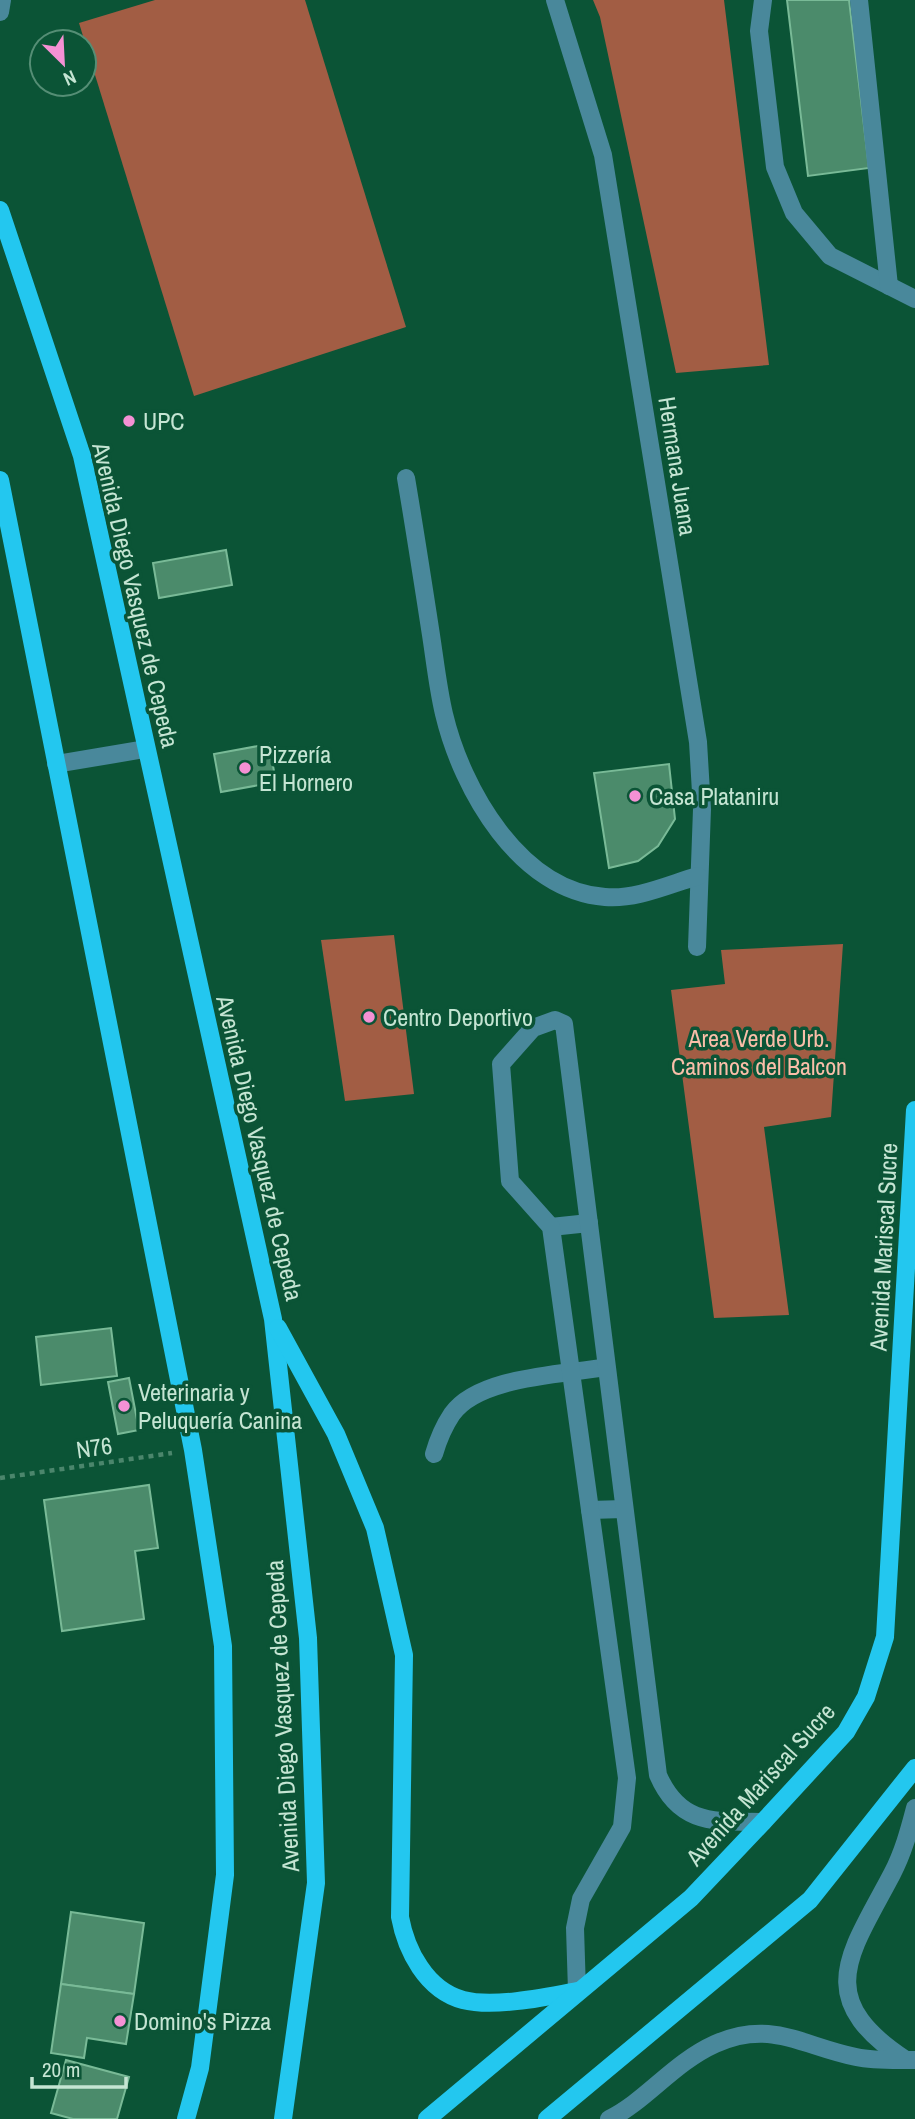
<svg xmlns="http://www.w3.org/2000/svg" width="915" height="2119" viewBox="0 0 915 2119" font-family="'Archivo Narrow',sans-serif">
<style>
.green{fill:#a25d44}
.building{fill:#4b8b6b;stroke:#79ba97;stroke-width:2}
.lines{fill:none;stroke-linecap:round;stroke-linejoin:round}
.path{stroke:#4b866c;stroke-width:4.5;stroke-dasharray:5 5;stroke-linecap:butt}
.minor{stroke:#49889b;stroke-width:18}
.major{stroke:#23c7ef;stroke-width:18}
.poi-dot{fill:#f491d4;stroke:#0b5436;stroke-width:2.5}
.labels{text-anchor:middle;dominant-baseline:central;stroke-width:7;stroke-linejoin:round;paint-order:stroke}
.poi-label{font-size:24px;fill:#c5e5d3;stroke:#0b5436;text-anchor:start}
.street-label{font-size:24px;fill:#c5e5d3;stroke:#0b5436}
.park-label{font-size:24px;fill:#fabea9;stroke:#0b5436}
</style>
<rect width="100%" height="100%" fill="#0b5436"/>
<g class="green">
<path d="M155 0H305L406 327 194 396 79 23Z"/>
<path d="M593 0H724L769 365 676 373 600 17Z"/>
<path d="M394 935 414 1094 345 1101 321 940Z"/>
<path d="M843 944 831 1117 764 1127 789 1315 714 1318 671 990 725 984 721 950Z"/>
</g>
<g class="building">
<path d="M787 0H849L869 168 808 176Z"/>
<path d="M226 550 232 585 159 598 153 563Z"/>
<path d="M269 744 276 782 221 792 214 754Z"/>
<path d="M669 764 675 819 658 846 638 861 609 868 594 773Z"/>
<path d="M111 1328 117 1376 41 1385 36 1337Z"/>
<path d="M129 1378 139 1430 118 1434 108 1382Z"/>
<path d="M149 1485 158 1548 135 1551 144 1619 62 1631 44 1500Z"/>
<path d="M71 1912 144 1923 134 1994 61 1984Z"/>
<path d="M61 1984 134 1994 126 2044 87 2038 84 2058 51 2053Z"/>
<path d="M66 2060 129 2077 117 2119H73L51 2113Z"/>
</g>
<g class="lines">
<path class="path" d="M0 1478 172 1453"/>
<g class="minor">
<path d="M555 0 603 155 698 742 702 809 697 947"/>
<path d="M763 0 759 31 775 167 794 213 830 256 915 299"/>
<path d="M859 0 889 286"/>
<path d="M0 12 2 0"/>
<path d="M406 478C415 531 423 583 431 635 435 661 438 689 444 714 462 790 520 891 605 897 636 900 670 884 698 876"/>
<path d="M56 764 145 749"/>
<path d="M551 1227 589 1223"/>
<path d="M434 1454C438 1440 444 1426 452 1414 479 1376 563 1375 606 1367"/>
<path d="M590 1510 624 1509"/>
<path d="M577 1991 575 1928 581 1899 622 1827 627 1778 551 1227 510 1181 501 1064 533 1028 555 1020 564 1024 658 1775C680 1826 715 1821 763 1822"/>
<path d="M906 2060C811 1998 850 1954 892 1874 903 1853 909 1831 915 1808"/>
<path d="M609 2119C646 2101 673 2063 715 2044 771 2019 802 2046 856 2057 875 2061 895 2060 915 2060"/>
</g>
<g class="major">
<path d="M0 210 82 456 273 1319 308 1638 316 1883 283 2119"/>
<path d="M0 480 193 1450 223 1646 225 1875 200 2068 186 2119"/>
<path d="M278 1328 336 1434 375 1528 404 1655 400 1917C406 1950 426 1990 463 2000 494 2008 546 1997 577 1991"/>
<path d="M427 2119 691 1898 763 1822 846 1732 866 1697 885 1637 915 1110"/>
<path d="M547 2119 810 1900 915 1768"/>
</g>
</g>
<g class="poi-dot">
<circle cx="129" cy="421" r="7"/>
<circle cx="245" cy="768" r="7"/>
<circle cx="635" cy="796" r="7"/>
<circle cx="369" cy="1017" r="7"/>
<circle cx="124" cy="1406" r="7"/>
<circle cx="120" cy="2021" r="7"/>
</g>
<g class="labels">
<g class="poi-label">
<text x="143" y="421">UPC</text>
<text x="259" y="754">Pizzería<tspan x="259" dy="28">El Hornero</tspan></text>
<text x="649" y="796">Casa Plataniru</text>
<text x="383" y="1017">Centro Deportivo</text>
<text x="138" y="1392">Veterinaria y<tspan x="138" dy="28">Peluquería Canina</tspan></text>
<text x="134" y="2021">Domino's Pizza</text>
</g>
<g class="street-label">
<text transform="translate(678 466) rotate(81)">Hermana Juana</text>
<text transform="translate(136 595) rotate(77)">Avenida Diego Vasquez de Cepeda</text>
<text transform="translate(260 1148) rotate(77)">Avenida Diego Vasquez de Cepeda</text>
<text transform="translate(883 1247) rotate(-87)">Avenida Mariscal Sucre</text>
<text transform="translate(94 1447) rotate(-8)">N76</text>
<text transform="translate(282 1716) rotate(-93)">Avenida Diego Vasquez de Cepeda</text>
<text transform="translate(760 1784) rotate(-48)">Avenida Mariscal Sucre</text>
</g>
<g class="park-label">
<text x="759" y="1038">Area Verde Urb.<tspan x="759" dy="28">Caminos del Balcon</tspan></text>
</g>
</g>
<g transform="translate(63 63) rotate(156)"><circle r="33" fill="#0b5436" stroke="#558e75" stroke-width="2"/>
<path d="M0-5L12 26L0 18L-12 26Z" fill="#f491d4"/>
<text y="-10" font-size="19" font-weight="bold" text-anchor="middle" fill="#c5e5d3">N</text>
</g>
<path d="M32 2077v10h94v-10" fill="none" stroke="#c5e5d3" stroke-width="3.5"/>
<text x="42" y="2077" font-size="21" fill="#c5e5d3" stroke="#0b5436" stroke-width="5" paint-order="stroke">20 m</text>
</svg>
